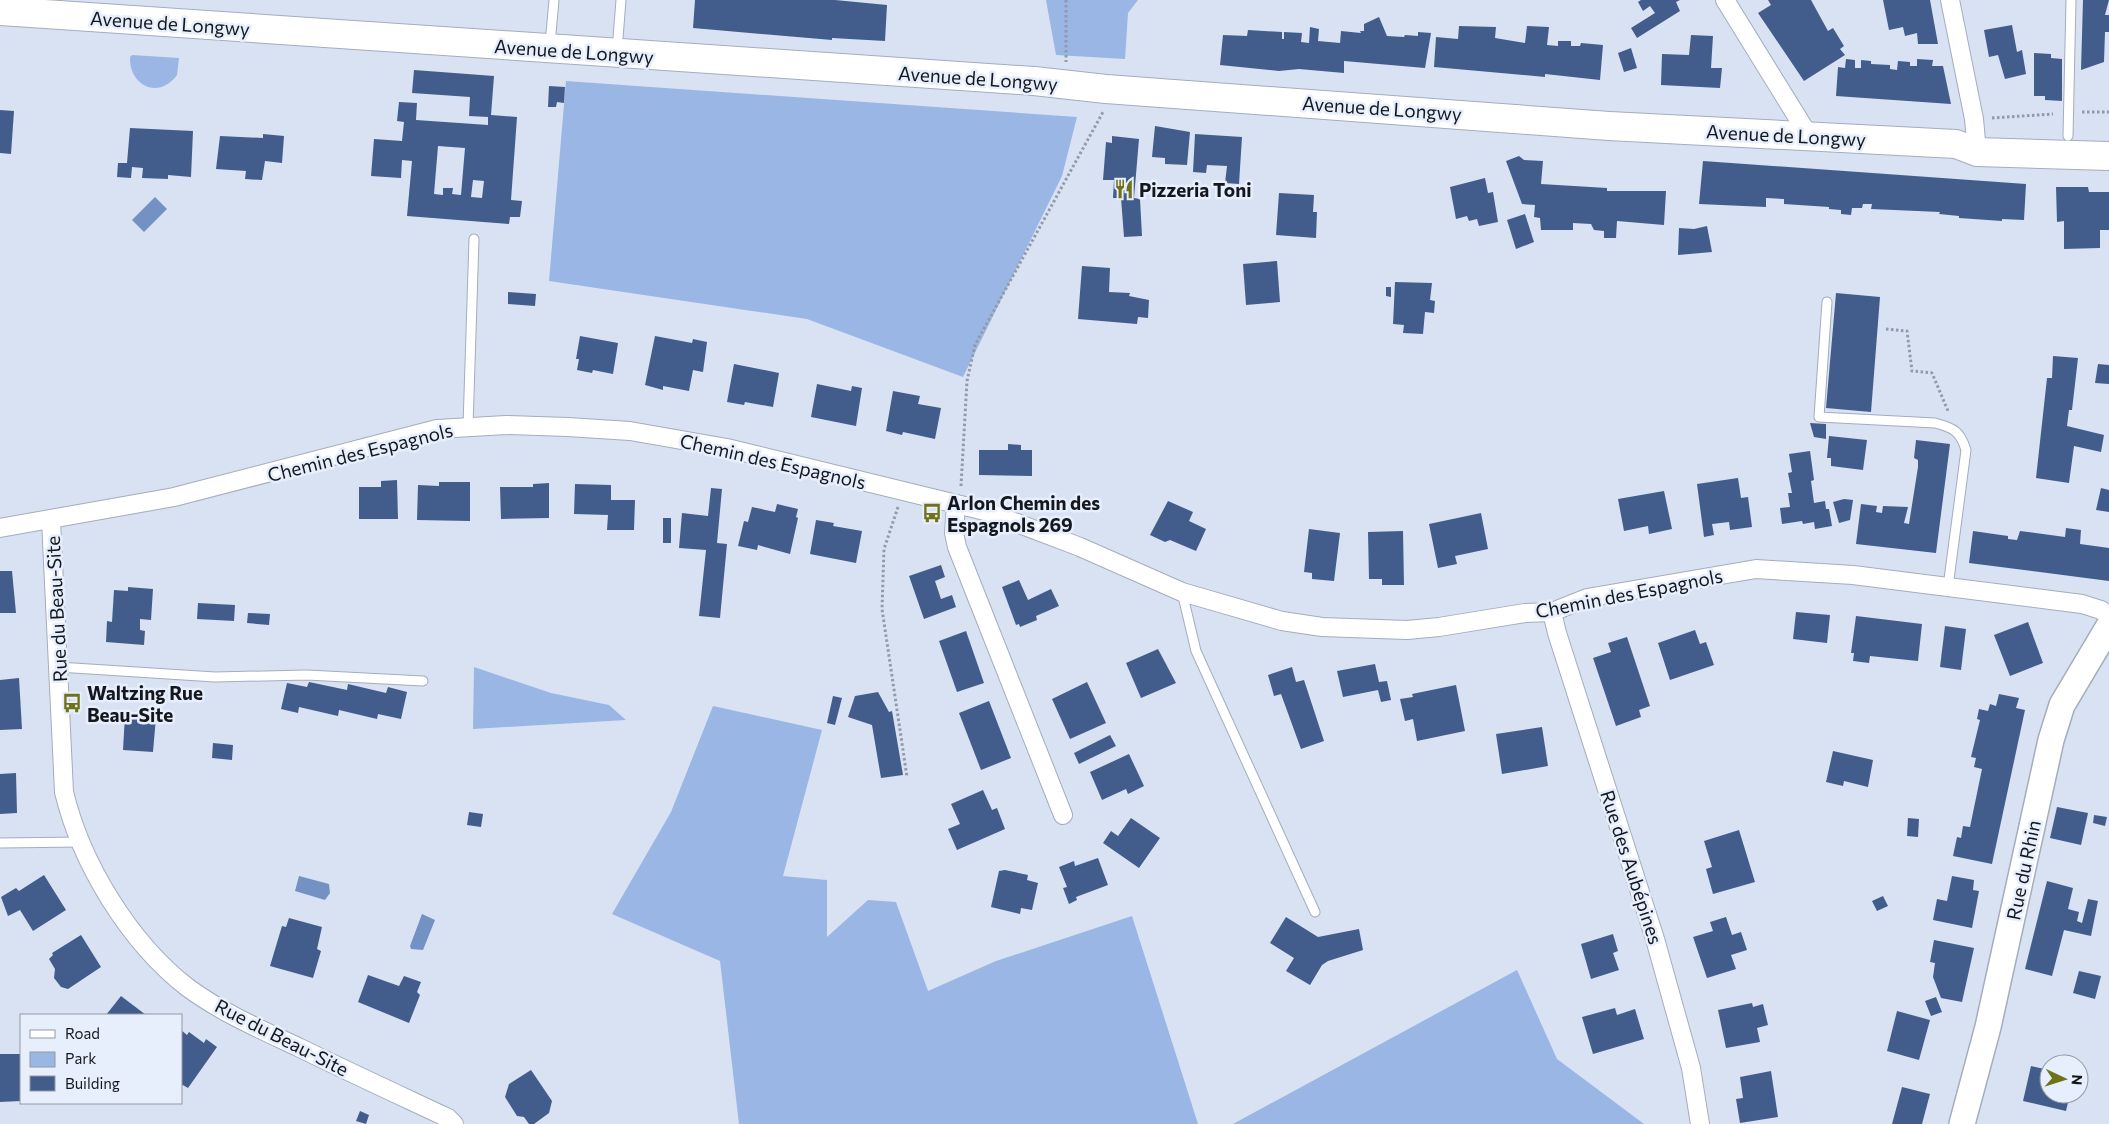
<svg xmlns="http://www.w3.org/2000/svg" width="2109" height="1124" viewBox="0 0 2109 1124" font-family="Commissioner,sans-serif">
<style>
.green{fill:#9ab6e4}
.water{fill:#7391c3}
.building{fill:#425d8c;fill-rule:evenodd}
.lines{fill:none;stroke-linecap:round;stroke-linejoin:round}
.lane-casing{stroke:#a3adbd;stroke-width:11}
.street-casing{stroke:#a3adbd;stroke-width:20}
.secondary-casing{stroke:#a3adbd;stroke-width:28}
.primary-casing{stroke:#a3adbd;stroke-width:30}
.path{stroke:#929aa7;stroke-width:3;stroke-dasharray:2.5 2.5;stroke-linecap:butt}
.lane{stroke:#fff;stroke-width:9}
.street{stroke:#fff;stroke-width:18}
.secondary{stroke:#fff;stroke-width:25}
.primary{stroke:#fff;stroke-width:28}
.labels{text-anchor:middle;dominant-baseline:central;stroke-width:5;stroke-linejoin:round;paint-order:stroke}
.street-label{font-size:19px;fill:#14171d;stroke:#e7effd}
.poi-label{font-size:19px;font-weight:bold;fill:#14171d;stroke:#e7effd;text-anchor:start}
</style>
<rect width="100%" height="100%" fill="#d8e2f3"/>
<g class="green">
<path d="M1046 0H1138L1128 13 1125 59 1056 55Z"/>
<path d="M132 55 179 58 177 75C159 100 129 86 130 57Z"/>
<path d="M566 81 1077 117 1062 176 963 377 807 319 549 281Z"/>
<path d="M474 667 551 693 609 705 626 720 473 729Z"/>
<path d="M713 706 822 730 783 876 827 880V937L868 900 896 902 928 991 996 961 1132 916 1198 1124H739L720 961 612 914 671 812Z"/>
<path d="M1517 970 1557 1059 1644 1124H1233Z"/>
</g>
<g class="water">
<path d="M155 197 167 209 144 232 132 220Z"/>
<path d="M299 876 329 884 330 893 325 900 295 891Z"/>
<path d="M422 914 435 920 423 950 411 949 410 946Z"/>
</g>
<g class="building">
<path d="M695 0H835L887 5 885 41 832 38V40L693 28Z"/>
<path d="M1641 0H1680L1676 2 1680 11 1637 38 1631 28 1655 13 1650 6 1643 11 1638 2Z"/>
<path d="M1768 0H1811L1828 31 1833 28 1844 46 1840 49 1845 55 1804 81 1758 13 1771 5Z"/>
<path d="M1883 0H1930L1938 44H1918L1917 33 1905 36 1903 27 1889 30Z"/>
<path d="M2083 0H2109L2105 15H2109V32H2105L2104 62 2081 70Z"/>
<path d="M1379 17 1387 36 1404 37 1405 35 1418 36V32L1431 33 1425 68 1344 61V73L1299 69 1279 71 1220 65 1223 35 1247 36 1248 30 1282 32V39H1284V32L1302 33 1301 42 1309 43 1310 27 1319 29 1318 41 1340 43 1341 31 1361 33 1360 31H1364V24Z"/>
<path d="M2012 25 2017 52 2022 50 2026 74 2005 79 1998 55 1989 57 1984 30Z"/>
<path d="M1459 26 1496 27 1495 38 1525 43 1527 26 1549 27 1547 45 1558 46V41H1571V46H1580L1581 43 1603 45 1600 80 1545 74V77L1434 67 1436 37 1458 39Z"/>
<path d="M1691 35 1713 36 1711 68H1722L1720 88 1661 85 1662 54 1689 55Z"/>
<path d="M1631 48 1637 68 1624 72 1618 53Z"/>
<path d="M2034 53 2051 54V58L2062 59V101L2045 100V96H2034Z"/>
<path d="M1846 59 1855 60V68H1861V60L1871 61V64L1890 65V69L1897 70 1898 61 1910 62V66H1917V59L1933 60 1932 66H1943L1951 104 1836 96 1838 67 1845 68Z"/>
<path d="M414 70 494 76 491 115 517 117 511 200 522 201 520 217H510L509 224 407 216 412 161 402 160 401 178 371 176 374 139 402 141 404 122 397 121 399 102 417 103 416 120 488 125V117L469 116 470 97 412 93ZM438 146 465 148 461 195 452 194 453 188H443V195L434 194ZM473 180 484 181 482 198 471 197Z"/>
<path d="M549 86 565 87 564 103 557 102 556 107H548Z"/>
<path d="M0 110 14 111 11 154 0 153Z"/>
<path d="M1155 126 1190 132 1187 165 1165 164V158L1152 157Z"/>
<path d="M130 128 193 131 191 177 168 175V179L142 178 143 168 132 167 131 178 117 177 118 163H127Z"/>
<path d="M263 134 284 136 282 163 265 161 262 180 245 179 246 171 216 169 220 136 263 138Z"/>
<path d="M1195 134 1242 137 1239 184 1225 183 1227 166 1207 165 1206 173 1193 172Z"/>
<path d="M1112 136 1139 139 1134 198 1140 199 1142 236 1124 237 1121 198H1113L1114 180H1103L1106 142 1112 143Z"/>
<path d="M1519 156 1524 160 1543 161 1541 184 1607 188V191H1666L1664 225 1617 221 1616 238H1604V231L1594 230 1591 224 1573 223V230H1541L1540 218 1534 217 1535 205 1522 204 1506 161Z"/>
<path d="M1703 161 2026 184 2024 220 2002 219V221L1959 218V216L1939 214 1940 212 1871 209 1872 204H1863L1862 208H1852L1851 215 1841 214V210L1829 209V207L1784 204V199L1766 198V207L1699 204Z"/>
<path d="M1485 178 1488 193 1493 192 1498 222 1479 226 1477 219 1469 221 1467 216 1456 219 1450 187Z"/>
<path d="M2056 187H2088L2089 192H2109V230H2100V248L2064 249V221L2057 222Z"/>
<path d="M1279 193 1314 195 1313 212H1317L1316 238 1276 235Z"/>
<path d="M1525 214 1534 242 1516 249 1507 220Z"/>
<path d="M1707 226 1712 252 1678 255 1679 228 1694 229Z"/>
<path d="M1277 261 1280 302 1246 305 1243 264Z"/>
<path d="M1082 266 1110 268 1109 292 1130 293 1129 296 1149 300 1148 318 1138 317 1137 324 1078 319Z"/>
<path d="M1395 282 1432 283 1430 300 1435 301 1434 313 1425 312 1423 334 1403 333 1404 325 1393 324Z"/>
<path d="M1386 287H1391V297L1386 296Z"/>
<path d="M508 292 536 294 535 306 508 304Z"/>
<path d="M1836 293 1880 297 1871 412 1826 408Z"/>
<path d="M580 336 618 343 613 374 593 370 592 373 577 370 579 359H576Z"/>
<path d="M655 336 692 343 693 339 707 342 703 372 693 370 689 391 663 386V390L645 385Z"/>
<path d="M2053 356 2078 358 2072 410H2069L2067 426 2104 435 2101 452 2074 446 2069 483 2036 478 2047 378H2052Z"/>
<path d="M734 364 779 373 773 407 745 402 744 405 727 402Z"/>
<path d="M2098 364 2109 365V384L2095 383Z"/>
<path d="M817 384 851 391 852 386 862 388 856 426 811 417Z"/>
<path d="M893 391 920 396 918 404 941 408 935 439 903 432 902 435 886 431Z"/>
<path d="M1810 423 1826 424V439L1814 437Z"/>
<path d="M1829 436 1867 440 1863 470 1831 466V458H1827Z"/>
<path d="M1916 440 1950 444 1936 553 1856 544 1861 504 1877 506 1876 512 1882 513 1883 506 1908 507 1904 523 1909 524 1918 467V460L1914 458Z"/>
<path d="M1008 444 1021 445V450H1032V476L979 475V450H1008Z"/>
<path d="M1810 451 1814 480 1811 481 1814 503 1825 501 1826 509H1829L1832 526 1815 529 1814 522 1803 524 1802 521 1782 524 1780 508 1790 507 1788 493H1792L1788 473 1792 472 1789 454Z"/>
<path d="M1738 478 1741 498 1748 497 1752 527 1730 530 1729 522 1712 524 1714 535 1704 537 1697 484Z"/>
<path d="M397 480 398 519H359V487H381V481Z"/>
<path d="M439 482H470V521L417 520 418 485 439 486Z"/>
<path d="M549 483V518L501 519 500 487H533V484Z"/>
<path d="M575 484 611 485V500H635L634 530H607L608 515 574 514Z"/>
<path d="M711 488 722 489 717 543 727 544 720 618 699 616 706 550 679 548 682 513 708 516Z"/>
<path d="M2101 488 2109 490V512L2096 510Z"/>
<path d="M1664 491 1672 529 1649 534 1648 526 1624 531 1618 499Z"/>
<path d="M1844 499 1853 500 1850 520 1839 523 1833 502Z"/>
<path d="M1168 501 1193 512 1189 521 1206 529 1196 551 1170 540 1165 542 1150 535Z"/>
<path d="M777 504 798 509 796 517 798 518 790 554 758 545 757 550 738 546 744 521 748 522 752 507 775 512Z"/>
<path d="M1481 513 1488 549 1455 556 1457 564 1438 568 1429 524Z"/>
<rect x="663" y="518" width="8" height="25"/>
<path d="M816 520 834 523 833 526 862 531 856 563 810 554Z"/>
<path d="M2066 528 2081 530 2080 544 2109 548V581L1969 563 1973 531 2008 536V539L2017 540 2020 531 2065 537Z"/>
<path d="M1309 529 1340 533 1334 581 1312 579V573L1304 572Z"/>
<path d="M1403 531 1404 585H1382V579H1369L1368 532Z"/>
<path d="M941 565 945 577 935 581 941 599 952 595 956 607 924 619 909 576Z"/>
<path d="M0 571H12L16 613H0Z"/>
<path d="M1019 580 1028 600 1051 589 1059 606 1036 616 1037 620 1020 627 1019 624 1016 625 1002 587Z"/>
<path d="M128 587 153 589 151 620 140 619V630L145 631 144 645 106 642 107 621 112 622 114 590 128 591Z"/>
<path d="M198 603 235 605 234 621 197 619Z"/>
<path d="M1796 612 1830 615 1827 643 1793 639Z"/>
<path d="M248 613 270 614 269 625 247 623Z"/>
<path d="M1856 616 1922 624 1918 661 1870 656 1869 663 1853 661 1854 653H1851Z"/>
<path d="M2028 622 2043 663 2010 676 1994 635Z"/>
<path d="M1945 626 1966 629 1961 670 1940 667Z"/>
<path d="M1695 630 1700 644 1706 642 1714 665 1670 680 1658 643Z"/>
<path d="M966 631 984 683 957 692 939 641Z"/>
<path d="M1627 637 1650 706 1639 710 1641 717 1616 726 1593 658 1611 652 1608 643Z"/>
<path d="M1158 649 1176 683 1141 698 1126 663Z"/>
<path d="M1375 664 1379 682 1387 681 1391 700 1381 702 1378 690 1343 697 1337 671Z"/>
<path d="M1292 667 1296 682 1304 680 1324 741 1301 749 1281 694 1274 696 1268 675Z"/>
<path d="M19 678 22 729 0 730V680Z"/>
<path d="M309 682 347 690 348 684 386 693 388 687 407 692 401 719 378 714 377 719 339 710 338 716 299 707 298 713 281 709 287 683 307 687Z"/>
<path d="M1087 682 1106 723 1070 739 1052 699Z"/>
<path d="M1456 685 1465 731 1417 741 1413 719 1405 721 1400 699 1413 697 1412 694Z"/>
<path d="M878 692 889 712 892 711 903 775 881 778 872 725 848 717 855 696Z"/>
<path d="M1999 694 2019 698 2016 708 2025 710 1992 864 1953 856 1957 837 1961 838 1963 826 1970 827 1982 769 1974 767 1976 758 1971 757 1980 720 1977 719 1979 709 1988 711 1990 704 1996 706Z"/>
<path d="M833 696 842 698 835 725 827 723Z"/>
<path d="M989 701 1011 758 981 770 959 713Z"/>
<path d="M125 715 156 717 153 752 123 750Z"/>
<path d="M1542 727 1548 766 1502 774 1496 734Z"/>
<path d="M1110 735 1116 746 1079 764 1074 753Z"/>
<path d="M213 743 233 745 232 760 212 758Z"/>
<path d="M1833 751 1873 760 1868 787 1844 781 1843 786 1826 782Z"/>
<path d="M1129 754 1144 786 1128 794 1126 789 1102 800 1090 772Z"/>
<path d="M16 773 17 813 0 814V774Z"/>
<path d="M983 790 992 810 997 808 1005 829 957 850 948 829 960 824 951 804Z"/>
<path d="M2057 807 2088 813 2081 845 2050 838Z"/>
<path d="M469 812 483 814 481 827 467 825Z"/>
<path d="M2094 815 2107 817 2105 826 2093 823Z"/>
<path d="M1131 818 1160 838 1139 868 1103 843 1111 831 1118 836Z"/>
<path d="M1908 818 1919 819 1918 837 1907 836Z"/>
<path d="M1739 830 1755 882 1713 894 1706 869 1712 867 1704 841Z"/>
<path d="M1098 858 1108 885 1076 897 1077 900 1069 904 1063 888 1067 887 1059 867 1074 861 1075 866Z"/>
<path d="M1005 870 1028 875 1027 880 1038 883 1032 910 1021 908 1020 914 991 907 999 871Z"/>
<path d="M44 875 66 910 33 931 20 910 8 916 1 897 16 888 19 891Z"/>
<path d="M1952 876 1974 880 1973 890 1979 891 1972 928 1933 920 1937 899 1947 901Z"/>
<path d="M2047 881 2073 888 2068 909 2079 912 2077 921 2082 923 2088 899 2098 901 2091 936 2064 930 2052 976 2025 969Z"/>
<path d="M1883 896 1888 906 1877 911 1872 901Z"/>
<path d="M1286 917 1318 937 1359 929 1363 950 1328 961 1322 965 1310 985 1286 971 1294 958 1270 943Z"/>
<path d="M1726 917 1732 935 1741 932 1747 950 1731 955 1736 969 1707 978 1693 937 1713 931 1710 922Z"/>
<path d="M289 918 322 927 317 949 321 951 313 978 270 966 282 926 286 927Z"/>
<path d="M1613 934 1618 951 1613 953 1619 970 1591 979 1581 944Z"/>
<path d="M81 935 101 967 68 989 61 987 54 978 55 969 49 959 53 955 52 953Z"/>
<path d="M1934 940 1974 948 1962 1002 1941 998 1933 977 1935 963 1930 962Z"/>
<path d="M2079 971 2101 976 2095 999 2073 993Z"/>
<path d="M368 975 399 986 404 976 421 982 417 992 420 995 409 1023 358 1002Z"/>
<path d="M121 996 146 1015H106Z"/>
<path d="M1936 997 1942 1012 1931 1016 1925 1001Z"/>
<path d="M1752 1003 1753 1007 1763 1004 1768 1025 1757 1028 1760 1042 1726 1048 1718 1010Z"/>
<path d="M1615 1008 1617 1015 1635 1009 1644 1039 1593 1054 1582 1017Z"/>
<path d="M1897 1011 1930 1020 1919 1060 1887 1051Z"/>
<path d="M181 1030 187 1035 189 1032 204 1043 206 1039 217 1047 188 1088 181 1084Z"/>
<path d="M0 1054H21V1101L0 1102Z"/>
<path d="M2031 1066 2049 1070V1094H2070L2066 1111 2023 1101Z"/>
<path d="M531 1070 552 1101 549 1113 534 1124H529L524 1117 517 1116 505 1097 509 1084Z"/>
<path d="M1771 1071 1778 1117 1740 1123 1736 1099 1743 1098 1740 1077Z"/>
<path d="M1902 1087 1930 1094 1922 1124H1892Z"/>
<path d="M360 1111 369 1115 366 1124 356 1121Z"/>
</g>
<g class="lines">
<defs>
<g id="lane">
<path d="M550 44 554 0"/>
<path d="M617 51 621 0"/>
<path d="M2068 136 2071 0"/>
<path d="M1827 302 1819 417 1935 423C1954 428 1960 431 1966 450L1948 587"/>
<path d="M468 426 474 239"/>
<path d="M1182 592 1196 651 1315 912"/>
<path d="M58 667 215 677 307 675 423 681"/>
<path d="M0 843 81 842"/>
</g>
<g id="street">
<path d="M1725 0 1809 136"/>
<path d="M1950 0 1974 119 1977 152"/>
<path d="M956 504 954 533 957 547 1063 815"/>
<path d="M51 520 64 792C81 863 129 942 187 987 222 1013 262 1030 300 1048 349 1072 399 1095 448 1118L454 1124"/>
<path d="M0 528 174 497 437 429 506 425 568 427 630 431 727 448 985 511 1080 547 1182 592 1282 621 1322 627 1407 630 1439 627 1525 613 1552 612 1587 598 1756 569 1853 575 2082 604 2101 610 2109 616"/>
<path d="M1552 612 1557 633 1655 939 1691 1068 1700 1124"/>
</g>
<path id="secondary" d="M1962 1124 1988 1027 2051 740 2062 705 2109 626"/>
<path id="primary" d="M0 11 1034 81 1106 89 1609 126 1956 144 1977 152 2109 156"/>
</defs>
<use href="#lane" class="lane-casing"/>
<use href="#street" class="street-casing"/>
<use href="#secondary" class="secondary-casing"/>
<use href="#primary" class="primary-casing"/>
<g class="path">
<path d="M1066 0V62"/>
<path d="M2082 112H2109"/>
<path d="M1992 118 2053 114"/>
<path d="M1886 329 1907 331 1912 371 1932 373 1948 411"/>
<path d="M961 486 967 381 975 345 1103 112"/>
<path d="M898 507 884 549 882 609 907 777"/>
</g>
<use href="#lane" class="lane"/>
<use href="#street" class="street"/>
<use href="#secondary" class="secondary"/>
<use href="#primary" class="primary"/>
</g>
<defs>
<symbol id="restaurant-bare" viewBox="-9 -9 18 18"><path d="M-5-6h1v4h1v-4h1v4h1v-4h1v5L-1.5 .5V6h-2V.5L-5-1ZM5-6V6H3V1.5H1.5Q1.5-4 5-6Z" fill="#707217" stroke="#e7effd" stroke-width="2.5" paint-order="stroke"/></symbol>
<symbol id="bus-bare" viewBox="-9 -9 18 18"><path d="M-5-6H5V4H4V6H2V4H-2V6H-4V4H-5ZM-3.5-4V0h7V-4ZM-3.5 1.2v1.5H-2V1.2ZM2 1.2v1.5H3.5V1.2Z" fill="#707217" stroke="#e7effd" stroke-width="2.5" paint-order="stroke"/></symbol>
</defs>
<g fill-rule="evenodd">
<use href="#restaurant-bare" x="1110" y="175" width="28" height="28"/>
<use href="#bus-bare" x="918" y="499" width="28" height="28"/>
<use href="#bus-bare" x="58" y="689" width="28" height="28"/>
</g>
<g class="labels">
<g class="street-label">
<text transform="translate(170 23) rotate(4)">Avenue de Longwy</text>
<text transform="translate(574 51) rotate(4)">Avenue de Longwy</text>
<text transform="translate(978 78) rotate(4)">Avenue de Longwy</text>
<text transform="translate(1382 108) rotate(4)">Avenue de Longwy</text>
<text transform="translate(1786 135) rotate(3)">Avenue de Longwy</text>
<text transform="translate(360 452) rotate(-14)">Chemin des Espagnols</text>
<text transform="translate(773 461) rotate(13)">Chemin des Espagnols</text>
<text transform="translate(1629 593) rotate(-11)">Chemin des Espagnols</text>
<text transform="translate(56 609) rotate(-93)">Rue du Beau-Site</text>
<text transform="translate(1632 867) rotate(72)">Rue des Aubépines</text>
<text transform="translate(2023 870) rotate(-78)">Rue du Rhin</text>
<text transform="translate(282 1037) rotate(27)">Rue du Beau-Site</text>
</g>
<g class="poi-label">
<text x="1139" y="189">Pizzeria Toni</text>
<text x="947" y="502">Arlon Chemin des<tspan x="947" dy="22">Espagnols 269</tspan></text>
<text x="87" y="692">Waltzing Rue<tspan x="87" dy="22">Beau-Site</tspan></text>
</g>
</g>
<rect x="20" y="1014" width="162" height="90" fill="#e7effd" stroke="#9399a3"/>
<rect x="30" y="1030" width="25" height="8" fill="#ffffff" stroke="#9399a3"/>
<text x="65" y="1039" font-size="15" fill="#14171d">Road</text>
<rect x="30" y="1052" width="25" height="15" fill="#9ab6e4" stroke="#9399a3"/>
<text x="65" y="1064" font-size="15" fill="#14171d">Park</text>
<rect x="30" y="1076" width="25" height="15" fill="#425d8c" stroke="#9399a3"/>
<text x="65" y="1089" font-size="15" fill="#14171d">Building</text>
<g transform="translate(2064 1079) rotate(94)"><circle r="24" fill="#e7effd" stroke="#9399a3"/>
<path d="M0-4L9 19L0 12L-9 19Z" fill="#707217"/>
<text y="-8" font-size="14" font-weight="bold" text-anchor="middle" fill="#14171d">N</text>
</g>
</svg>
